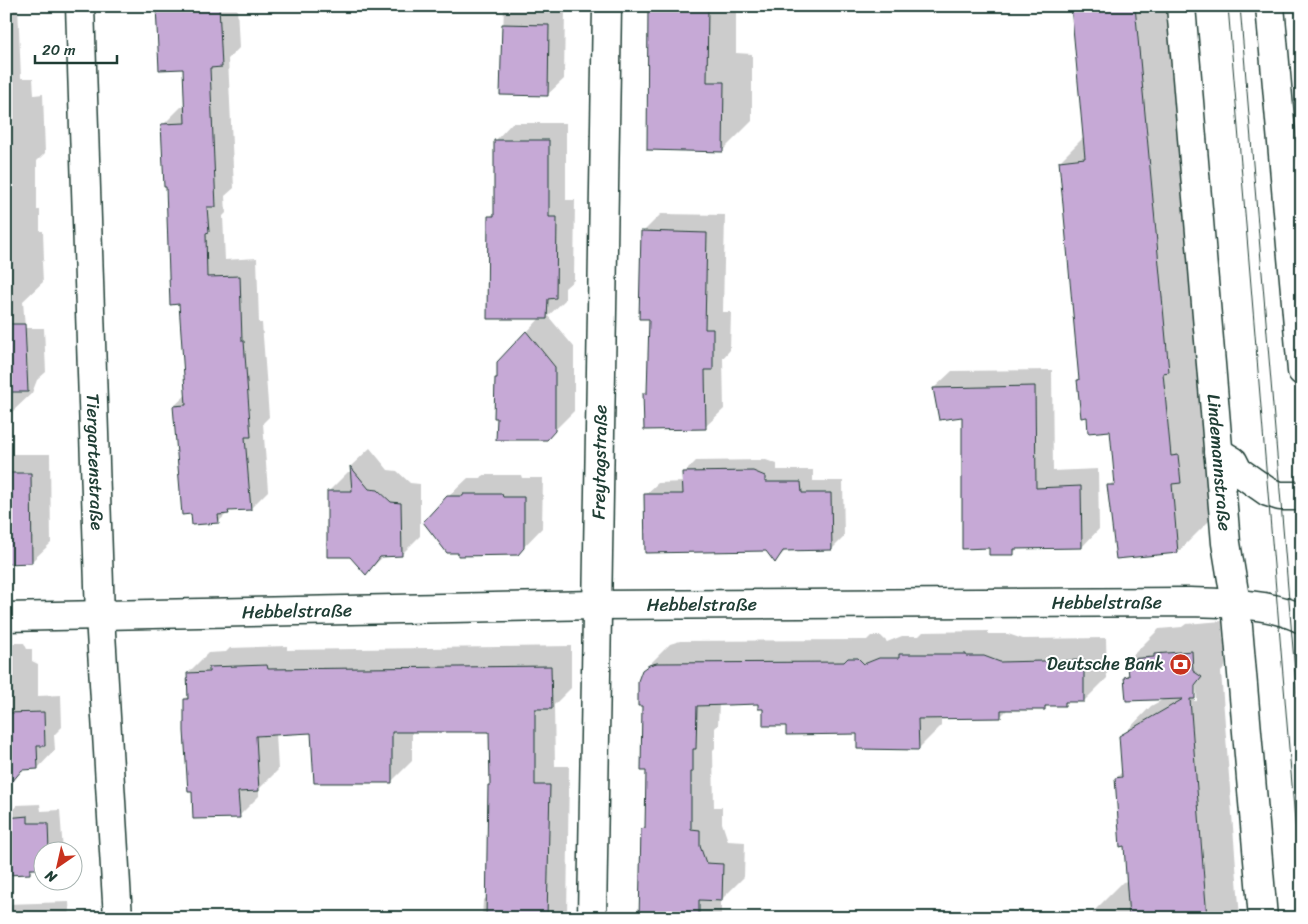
<svg xmlns="http://www.w3.org/2000/svg" width="1308" height="924" viewBox="0 0 1308 924" font-family="Sriracha,sans-serif">
<style>
.shadow{fill:#0003;fill-rule:evenodd}
.building{fill:#c6a9d6;stroke:#1f3d34}
.lines{fill:none;stroke-linecap:round;stroke-linejoin:round}
.street-casing{stroke:#1f3d34;stroke-width:31}
.primary-casing{stroke:#1f3d34;stroke-width:31}
.street{stroke:#fff;stroke-width:28}
.primary{stroke:#fff;stroke-width:28}
.tram{stroke:#1f3d34;stroke-width:1}
.labels{text-anchor:middle;dominant-baseline:central;stroke-width:4;stroke-linejoin:round;paint-order:stroke}
.street-label{font-size:18px;fill:#1f3d34;stroke:#fff}
.poi-label{font-size:18px;fill:#1f3d34;stroke:#fff;text-anchor:end}
</style>
<rect width="100%" height="100%" fill="#fff"/>
<filter id="ink" filterUnits="userSpaceOnUse"><feTurbulence type="fractalNoise" baseFrequency=".02" numOctaves="2"/><feDisplacementMap in="SourceGraphic" scale="10" xChannelSelector="R" yChannelSelector="G"/><feConvolveMatrix kernelMatrix="1 2 1 2 8 2 1 2 1" color-interpolation-filters="sRGB"/></filter>
<g filter="url(#ink)">
<g class="shadow">
<path d="M6 6H18L21 78H33L34 95 43 94 45 153 37 161V210H40V231H43L44 260 42 262 43 282 23 301 25 328H44L46 372 37 380 32 393 13 411 6 407Z"/>
<path d="M157 6H237L239 48 228 59 234 188 225 196 226 213 223 216 225 260 257 258 259 323H262L269 417 263 423 268 491 250 509 231 510 218 522 174 406 187 394 180 303 169 231 163 125 181 107H185L184 68Z"/>
<path d="M504 6H559V9H565L564 79 547 95 501 94Z"/>
<path d="M649 6H736V53L752 54V121L723 150Z"/>
<path d="M1072 6H1171L1211 519 1178 552 1117 557 1109 486 1116 479 1111 430 1088 416 1078 380 1080 379 1060 161 1084 137Z"/>
<path d="M512 123H566V200H575L574 280 565 288V300L548 316 574 347V411L546 439 498 416 496 378 527 332 541 317 490 217 495 212V141Z"/>
<path d="M661 214 725 215 723 312H731L730 350 723 358 724 409 705 427 645 393 648 389 650 318 643 232Z"/>
<path d="M1052 370 1053 471 1098 469 1099 529 1082 547H1019L1013 553 963 416 940 419 934 388 952 371Z"/>
<path d="M370 448 388 470 397 471 410 483 420 484V536L401 555 384 556 366 573 328 492 348 472H352L351 466Z"/>
<path d="M6 454H50L51 543 31 562 6 563Z"/>
<path d="M766 460 777 464V470H813V481H843L844 537 832 549 786 550 775 561 766 550 645 495 658 483 684 482V473L696 461Z"/>
<path d="M483 475H521L522 478H543L542 528 517 554 448 497 468 478H481Z"/>
<path d="M1222 621 1223 640 1232 646 1225 654V667L1221 672 1240 918H1093V912L1123 882 1128 881 1125 845 1116 778 1123 771 1121 737 1151 706 1164 699 1125 677 1130 672 1128 660 1159 629 1182 627 1186 624ZM1196 684 1197 701H1194L1193 687Z"/>
<path d="M988 631V634H1008L1023 639 1106 638 1107 678 1084 701H1068L1064 705H1048L1044 709H1008L1000 717H941V726L918 749 858 733 787 725 759 703 719 704 718 725 715 728V748L713 750 714 807H722V823L728 841 745 842 744 877 721 900V918H640L642 829 646 825 647 770 641 673 670 644 680 641 867 640 871 636H881L887 642 902 636H919L923 632Z"/>
<path d="M13 643H24L27 649H32V661L38 664V696L61 695 62 727 54 735 55 750 38 768 22 769 6 774V646H9Z"/>
<path d="M287 646V650L571 646V688L554 705 555 766H569L567 918H482L483 901 488 896 491 784 490 730 412 731V761L392 781 312 732 276 733 278 770 259 789V796L239 816 185 699 189 695 188 673 208 653 226 652 230 648Z"/>
<path d="M40 804 41 811 60 810 63 852H42V867L35 868 29 873 9 874 10 893 6 897V812H11L17 805Z"/>
<path d="M69 902 70 918H6V904Z"/>
</g>
<g class="building">
<path d="M156 6H219L222 67 210 68 216 207H207L209 232 206 233 207 277 240 276 242 341H244L251 437H245L251 510 228 511 229 514 218 515 219 523 192 525 191 514 182 515 173 406 186 405 179 304 170 305 166 187H164L161 124 185 123 183 69 159 70Z"/>
<path d="M648 6H708L707 82H724L723 152 647 150Z"/>
<path d="M1071 6H1135L1169 372 1163 373 1171 456 1178 455 1181 483 1172 484 1178 553 1116 559 1107 485H1115L1110 431 1088 433 1087 417 1081 418 1077 380H1079L1059 161 1085 158Z"/>
<path d="M502 24 549 25 548 96 500 95Z"/>
<path d="M494 140H549V217H557L556 298 548 299 547 319H487L488 216H494Z"/>
<path d="M641 231 707 233 705 329H713V370H705L706 429 644 430 643 393H647L649 319H639Z"/>
<path d="M6 324H25L28 392H6Z"/>
<path d="M526 331 555 367V431L547 440H496L497 418H494L495 378H497V362Z"/>
<path d="M1035 386 1036 488 1081 486 1082 548 1014 549V555H989V548L962 549V417L939 420 933 388Z"/>
<path d="M350 466 369 489 378 490 391 502 401 503 402 556 380 557 366 575 350 557H327V491H352Z"/>
<path d="M753 471 765 476V482H801L802 493H831L832 550 783 551 775 563 766 551 645 553 644 494H683L682 472Z"/>
<path d="M6 473H31L32 563 6 564Z"/>
<path d="M463 494H502L503 497H524V548L518 555 458 556V553H447L423 522 447 496H463Z"/>
<path d="M1192 651 1193 671 1202 677 1195 686V699H1190L1207 918H1129L1124 846 1120 847 1115 778 1122 777 1119 736 1183 699 1126 701 1124 677 1129 676 1127 659 1154 657V654Z"/>
<path d="M899 654H966V656H984L1000 662 1084 660V702H1065V706H1045V710H1001V718L918 719 919 750 857 749V734L786 735V726H763V709H758V704L697 706 696 749H693V772H691V829L700 830V846L706 863 723 864 722 901 699 900V918H639L641 829 645 828 646 771H641L642 706H638V681L642 670 649 665 657 663 844 662 848 658H858L864 664 879 658H899Z"/>
<path d="M267 665 268 669 551 666 552 709H535V785H550L547 918H486L488 785H490L489 732H392V783H314L311 733 256 736 259 791 238 792 240 818 193 819 192 792H188L184 731V699H188L187 673 209 672V667Z"/>
<path d="M44 712 45 746H37L38 769 22 770 6 789V713Z"/>
<path d="M28 816V823H48L49 852H42V869H30V874L6 875V818Z"/>
</g>
<g class="lines">
<defs>
<g id="street">
<path id="s1" d="M80 6 100 616 118 918"/>
<path d="M1218 452 1233 461 1238 471 1268 492 1280 496H1302"/>
<path id="s2" d="M6 617 596 605 1189 602C1223 603 1272 603 1302 619"/>
<path id="s3" d="M592 918 607 6"/>
</g>
<g id="primary">
<path id="s4" d="M1181 6 1226 543 1236 604 1263 918"/>
<path d="M1270 6 1302 371"/>
</g>
</defs>
<use href="#street" class="street-casing"/>
<use href="#primary" class="primary-casing"/>
<use href="#street" class="street"/>
<use href="#primary" class="primary"/>
<g class="tram">
<path d="M1228 6 1302 906"/>
<path d="M1240 6 1302 758"/>
</g>
</g>
</g>
<defs>
<symbol id="bank-disc" viewBox="-11 -11 22 22"><circle r="9.5" fill="#c8321e" stroke="#fff"/><path d="M-6-4H6V4H-6ZM0-2.3a2.3 2.3 0 1 0 0 4.6a2.3 2.3 0 1 0 0-4.6Z" fill="#fff"/></symbol>
</defs>
<g fill-rule="evenodd">
<use href="#bank-disc" x="1168" y="652" width="25" height="25"/>
</g>
<g class="labels">
<g class="street-label">
<text stroke="none"><textPath href="#s1" startOffset="456">Tiergartenstraße</textPath></text>
<text stroke="none"><textPath href="#s3" startOffset="456">Freytagstraße</textPath></text>
<text stroke="none"><textPath href="#s4" startOffset="458">Lindemannstraße</textPath></text>
<text stroke="none"><textPath href="#s2" startOffset="1101">Hebbelstraße</textPath></text>
<text stroke="none"><textPath href="#s2" startOffset="696">Hebbelstraße</textPath></text>
<text stroke="none"><textPath href="#s2" startOffset="291">Hebbelstraße</textPath></text>
</g>
<g class="poi-label">
<text x="1164" y="664">Deutsche Bank</text>
</g>
</g>
<rect width="1308" height="924" fill="none" stroke="#fff" stroke-width="25"/>
<rect x="12" y="12" width="1283" height="899" fill="none" stroke="#1f3d34" stroke-width="2" filter="url(#ink)"/>
<g transform="translate(58 866) rotate(214)"><circle r="24" fill="#ffffff" stroke="#a5b1ae"/>
<path d="M0-4L9 19L0 12L-9 19Z" fill="#c8321e"/>
<text y="-8" font-size="14" font-weight="bold" text-anchor="middle" fill="#1f3d34">N</text>
</g>
<path d="M35 55v8h82v-8" fill="none" stroke="#1f3d34" stroke-width="2.5"/>
<text x="42" y="55" font-size="15" fill="#1f3d34" stroke="#ffffff" stroke-width="4" paint-order="stroke">20 m</text>
</svg>
